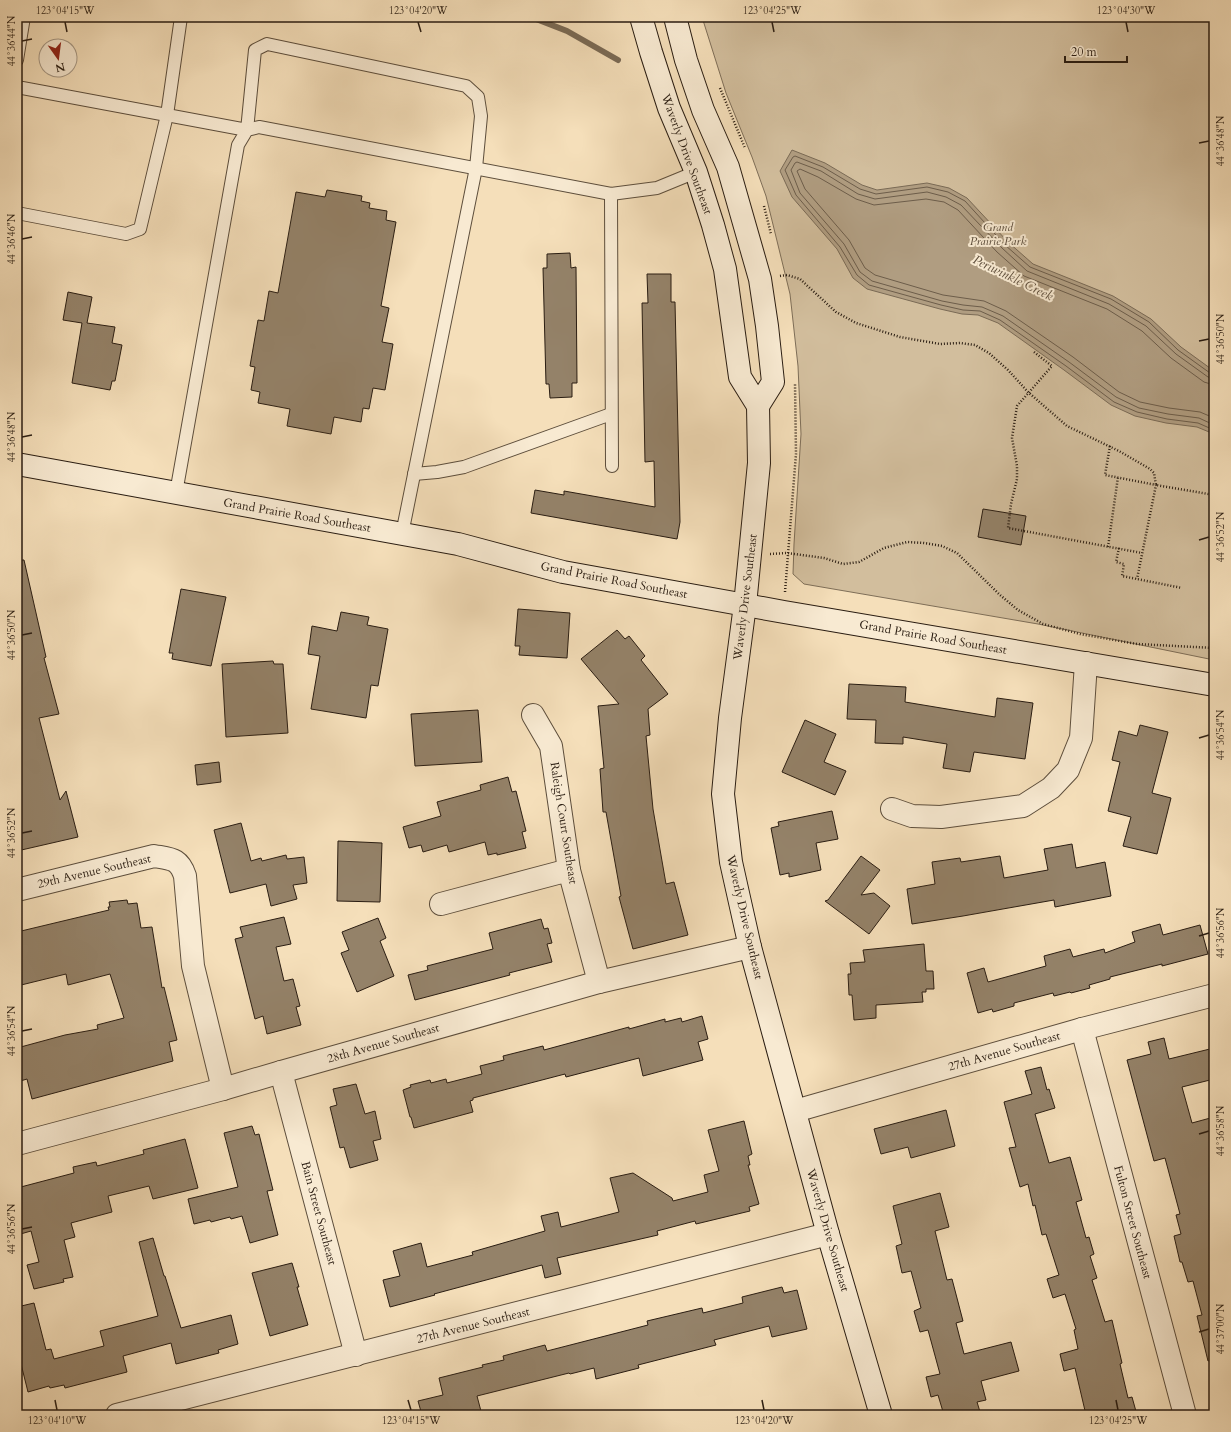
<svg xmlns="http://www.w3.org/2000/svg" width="1231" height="1432" viewBox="0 0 1231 1432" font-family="Cardo,serif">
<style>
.green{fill:#d2be9d;stroke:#7e6e58}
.water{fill:#b09d81;stroke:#7a6a55}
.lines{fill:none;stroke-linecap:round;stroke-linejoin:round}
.shore{stroke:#6d5d4a;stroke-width:1}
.stream{stroke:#7a6a55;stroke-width:6}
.building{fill:#948269;stroke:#2a1d12}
.lane-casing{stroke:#5d4e3c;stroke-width:14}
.street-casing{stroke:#5d4e3c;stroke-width:24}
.secondary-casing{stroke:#2a1d12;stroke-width:24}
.path{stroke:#2a1d12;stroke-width:2.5;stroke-dasharray:1 2;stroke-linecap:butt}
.lane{stroke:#f8ead2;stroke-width:12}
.street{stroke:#f8ead2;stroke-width:22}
.secondary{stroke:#f8ead2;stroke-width:22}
.ticks{fill:none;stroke:#2a1d12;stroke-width:1.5}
.labels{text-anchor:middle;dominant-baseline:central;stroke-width:4;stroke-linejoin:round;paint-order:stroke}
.street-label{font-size:12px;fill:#2a1d12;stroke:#f8ead2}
.park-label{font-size:12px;font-style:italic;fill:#5c4d3c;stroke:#f8ead2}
.water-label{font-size:13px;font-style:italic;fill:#60503e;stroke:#f8ead2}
.neatline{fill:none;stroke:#2a1d12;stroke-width:1.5}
.ticks-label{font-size:10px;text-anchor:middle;fill:#2a1d12}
</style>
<rect width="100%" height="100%" fill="#f5dfba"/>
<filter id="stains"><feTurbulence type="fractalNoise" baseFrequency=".005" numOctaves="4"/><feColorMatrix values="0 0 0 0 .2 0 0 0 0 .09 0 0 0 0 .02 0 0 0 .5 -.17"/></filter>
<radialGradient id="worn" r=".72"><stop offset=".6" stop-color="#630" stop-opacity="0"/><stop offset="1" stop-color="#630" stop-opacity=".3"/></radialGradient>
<path class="green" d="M702 17H1214V660L1038 624 804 584 793 574 794 544 801 434 798 366 790 294 766 196 752 157 726 93Z"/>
<path class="water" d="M792 150 825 163 862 185 877 190 927 183 949 188 967 198 1008 242 1033 264 1113 296 1151 319 1181 347 1214 371V434L1197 427 1166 423 1135 416 1111 405 1064 370 998 323 978 315 962 314 940 309 867 289 853 278 837 249 792 197 780 171Z"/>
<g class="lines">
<g class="shore">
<path d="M1214 373H1210L1178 350 1149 322 1111 299 1030 267 1005 245 965 201 948 192 927 187 876 194 860 189 823 167 795 156 793 157 785 170 796 195 840 247 857 275 869 285 941 305 963 310 980 311 1000 320 1066 366 1114 402 1137 412 1167 419 1198 423 1214 430"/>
<path d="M1214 379 1208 377 1176 354 1146 326 1109 304 1027 271 1002 248 961 205 946 197 927 192 875 199 858 194 821 171 797 162 795 163 791 170 800 193 844 244 860 272 872 281 942 301 963 305 982 307 1003 316 1069 362 1116 397 1139 408 1168 414 1199 418 1214 425"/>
<path d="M1214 385 1204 382 1171 358 1142 331 1107 309 1024 276 997 252 958 210 944 202 926 199 874 205 856 199 818 177 800 169 797 171 805 189 849 240 865 268 875 275 943 295 984 301 1006 311 1073 357 1119 392 1140 402 1169 408 1200 412 1214 418"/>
</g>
<path class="stream" d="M531 17 567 31 618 60"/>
</g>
<g class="building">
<path d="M327 190 362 196 361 201 370 203 369 208 387 211 386 220 396 222 381 306 389 308 382 342 393 344 385 390 373 388 369 409 363 408 361 422 334 417 331 434 287 426 290 409 258 403 260 392 251 390 255 367 250 366 258 320 264 321 269 291 278 293 296 192 325 197Z"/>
<path d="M570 253 571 268 576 267 577 383H572V397L550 398 549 384H546L543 268H547V254Z"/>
<path d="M647 274H671V302H675L680 522 677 539 531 513 535 490 564 495V491L655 507 654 461 645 462 642 303H648Z"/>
<path d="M68 292 92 297 87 323 115 327 112 343 122 345 115 381H112L110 390 72 383 82 323 63 320Z"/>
<path d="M983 509 1026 516 1021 545 978 537Z"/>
<path d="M17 560H24L46 657 44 658 59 714 39 718 60 800 66 791 78 837 17 851Z"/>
<path d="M181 589 226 597 211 666 172 659 173 653H169Z"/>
<path d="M518 609 570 613 567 658 519 655 520 646H515Z"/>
<path d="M341 612 369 617 367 625 388 629 378 686 371 685 366 718 311 709 320 656 308 654 312 626 337 631Z"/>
<path d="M617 630 625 639 629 636 645 656 641 660 668 694 648 709 650 735 646 736 653 809 666 884 674 882 688 935 633 949 619 897 621 896 606 812H603L600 769 604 768 598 706 619 704 581 659Z"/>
<path d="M273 661 274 664H283L288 733 226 737 222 664Z"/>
<path d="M849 684 906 687 905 702 995 717 997 698 1033 703 1025 759 974 752 970 772 943 768 947 744 903 737V744L875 743 876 720 847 719Z"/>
<path d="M478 710 482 762 415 766 411 714Z"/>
<path d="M805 720 836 734 824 762 846 771 835 795 782 772Z"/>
<path d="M1140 725 1168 732 1152 793 1171 798 1157 854 1123 846 1131 817 1108 811 1120 762 1112 760 1119 731 1137 736Z"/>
<path d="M219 762 221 782 197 785 195 765Z"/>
<path d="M508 777 512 792 516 791 526 831 522 832 526 848 497 855V853L488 855 485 842 449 852 447 845 423 852 421 845 409 848 403 827 441 816 437 802 481 790 480 785Z"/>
<path d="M832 811 838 839 816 843 821 870 789 877V873L780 875 771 828 779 826 778 822Z"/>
<path d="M241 823 251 861 261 858 262 861 286 855 287 859 304 857 307 883 293 885 297 899 271 906 266 884 230 893 214 830Z"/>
<path d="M338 841 382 843 380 902 337 901Z"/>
<path d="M1072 844 1076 868 1105 862 1111 896 1055 907 1054 900 963 916 912 924 907 889 935 884 932 862 960 858 961 862 1000 856 1004 878 1048 870 1044 849Z"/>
<path d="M861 856 880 870 861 895 874 893 890 906 869 934 825 901 828 900Z"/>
<path d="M127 900 128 904 137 903 141 928 152 927 162 988 164 987 177 1040 169 1042 173 1061 32 1099 27 1079 17 1082V1048L65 1035 98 1029 97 1025 124 1018 110 974 68 985 66 974 17 986V932L109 910 108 907H110L109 902Z"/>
<path d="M284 917 291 944 276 947 284 981 293 979 300 1006 296 1007 301 1025 267 1034 263 1016 255 1019 235 939 243 937 240 927Z"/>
<path d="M378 918 386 938 380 941 394 976 357 992 341 953 349 950 342 932Z"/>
<path d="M541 919 544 929 548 928 552 943 547 944 552 962 509 973 510 975 415 1000 408 975 428 970 427 966 493 949 489 933Z"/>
<path d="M1160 924 1163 935 1200 925 1208 954 1162 966V964L1110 977V979L1089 985 1090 988 1071 993 1070 992 1054 996 1053 993 1014 1003V1006L993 1012 992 1009 978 1013 967 973 984 968 988 982 1046 966 1044 956 1070 949 1073 957 1104 949 1105 953 1135 942 1132 932Z"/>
<path d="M924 944 926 971H933L934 989H926V992H922L923 1002 876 1005V1018L854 1020 852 995H849L848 974H851L850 963 865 962 863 950Z"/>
<path d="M702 1016 708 1039 698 1042 703 1060 643 1076 639 1058 566 1077 565 1074 473 1098V1100L470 1101 473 1112 414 1128 411 1117H410L403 1090 411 1087 410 1085 430 1080 431 1083 446 1079 447 1083 482 1074 480 1066 504 1060 503 1056 543 1046 544 1050 629 1027V1029L665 1019V1022L681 1018 682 1022Z"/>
<path d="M1164 1038 1169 1059 1214 1048V1079L1182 1087 1192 1123 1214 1117V1360L1208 1361 1197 1316 1202 1315 1193 1281 1188 1282 1182 1262H1180L1174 1236 1181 1234 1176 1215 1180 1214 1165 1158 1154 1161 1127 1060 1151 1054 1148 1042Z"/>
<path d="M1041 1067 1047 1090 1049 1089 1055 1108 1035 1114 1049 1163 1070 1157 1082 1200 1076 1202 1086 1238 1089 1237 1094 1254 1090 1256 1097 1278 1092 1280 1105 1322 1112 1320 1122 1363 1120 1364 1128 1398 1132 1397 1137 1415H1086L1075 1368 1064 1371 1060 1354 1078 1349 1074 1330 1076 1329 1065 1294 1053 1298 1047 1279 1059 1275 1046 1234 1042 1235 1035 1205 1033 1206 1028 1184 1020 1187 1009 1148 1016 1147 1004 1102 1032 1094 1025 1071Z"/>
<path d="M356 1084 365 1114 375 1111 381 1139 373 1141 378 1160 350 1168 344 1147 340 1148 330 1107 337 1105 333 1089Z"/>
<path d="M946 1110 955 1146 911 1158 908 1147 881 1154 874 1129Z"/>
<path d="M744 1121 752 1154 748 1156 750 1165H748L759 1204 749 1207 750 1211 696 1224 695 1221 657 1231 658 1235 557 1258 561 1274 545 1278 542 1265 434 1294 435 1295 390 1307 383 1280 400 1276 393 1251 421 1243 427 1267 473 1255 472 1252 545 1231 541 1216 558 1212 561 1227 619 1212 610 1178 633 1173 672 1198 673 1201 708 1192 704 1175 719 1171 708 1130Z"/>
<path d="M252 1126 255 1135 259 1134 273 1190 267 1191 278 1235 250 1243 242 1216 231 1219 230 1217 211 1222 210 1220 194 1224 188 1199 238 1187 224 1133Z"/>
<path d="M185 1139 198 1188 153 1199 149 1186 108 1196 112 1212 71 1223 75 1237 64 1240 73 1277 63 1279 64 1282 34 1289 27 1265 39 1262 31 1231 17 1235V1188L74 1173 73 1167 96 1162 97 1166 144 1154 143 1150Z"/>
<path d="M940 1193 949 1227 935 1231 947 1280 952 1279 963 1321 956 1323 964 1354 1011 1342 1019 1371 981 1381 986 1400 977 1402 981 1415H944L938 1395 931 1397 926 1377 940 1374 928 1330 920 1332 914 1311 921 1308 911 1271 902 1273 896 1246 902 1244 893 1206Z"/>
<path d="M153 1238 164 1276H165L181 1328 231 1315 238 1344 218 1350 219 1353 176 1364 171 1343 123 1356 127 1372 65 1388 64 1385 50 1388 49 1386 28 1392 17 1348V1307L34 1303 46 1350 51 1349 54 1359 104 1346 100 1331 158 1316 139 1242Z"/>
<path d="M292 1263 299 1287H297L308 1325 270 1336 252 1273Z"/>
<path d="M782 1287 784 1293 797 1290 807 1329 772 1337 769 1326 714 1340 716 1345 638 1365 639 1368 596 1379 594 1368 570 1374 569 1373 477 1396 482 1415H422L418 1401 443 1395 439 1378 483 1367 482 1365 504 1360 503 1356 545 1345 547 1351 648 1325 647 1321 702 1308 703 1313 743 1303 742 1297Z"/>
</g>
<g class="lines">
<defs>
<g id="lane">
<path d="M17 60 24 17"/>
<path d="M17 87 247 130 255 50 267 44 466 86 478 97 481 116 476 168 402 534"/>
<path d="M611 194 612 466"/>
<path d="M17 213 126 234 140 229 167 115 181 17"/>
<path d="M414 474 437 472 464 467 611 414"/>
<path d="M176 493 238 145 247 130 259 127 611 194 657 188 696 172"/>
</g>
<g id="street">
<path d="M533 715 551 746 569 870 599 982"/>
<path d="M892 809 912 816 941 817 1023 806 1051 788 1068 770 1081 738 1086 663"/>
<path d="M17 890 154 856C171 859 179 858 185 876L193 966 223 1089"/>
<path d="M441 904 569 870"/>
<path d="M1082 1029 1185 1415"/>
<path d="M281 1072 356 1355"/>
<path d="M795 1111 1082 1029 1214 995"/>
<path d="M17 1144 223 1089 281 1072 599 982 750 947"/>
<path d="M117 1415 828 1234"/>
</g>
<g id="secondary">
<path d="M641 17 651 52 669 108 696 172 713 225 725 269 740 377 758 406 759 463 745 605 730 718 723 794 731 862 750 947 828 1234 881 1415"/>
<path d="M675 17 686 60 703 110 728 167 760 279 767 326 773 382 758 406"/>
<path d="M17 464 458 544 563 572 784 612 1214 685"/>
</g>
</defs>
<use href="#lane" class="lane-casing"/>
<use href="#street" class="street-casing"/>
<use href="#secondary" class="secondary-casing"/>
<g class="path">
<path d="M720 88 745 148"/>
<path d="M764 206 771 234"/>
<path d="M780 276 787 275 800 279 836 312 856 323 900 337 940 344 960 343 975 345 989 353 1008 370 1028 392 1067 426 1119 451 1150 469 1154 473 1156 485 1214 495"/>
<path d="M1034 352 1052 366 1017 406 1012 438 1017 466V479L1011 504 1008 528 1142 553"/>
<path d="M1110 446 1105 475 1156 485 1137 579"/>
<path d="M1108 547 1118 477"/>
<path d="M1119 548 1116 562 1124 564 1122 576 1182 588"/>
<path d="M770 554 787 553 824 558 843 564 859 562 884 548 907 542 924 543 942 546 957 553 1000 595 1018 610 1043 624 1080 634 1137 644 1214 648"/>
<path d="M785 592 796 454 795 383"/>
</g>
<use href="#lane" class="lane"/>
<use href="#street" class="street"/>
<use href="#secondary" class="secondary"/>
</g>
<path class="ticks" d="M65 22 67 32M418 22 421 32M772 22 774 32M1126 22 1128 32M22 41 32 39M1199 143 1209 141M22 239 32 237M1199 341 1209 339M22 437 32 435M1199 540 1209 537M22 635 32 633M1199 738 1209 735M22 833 32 831M1199 936 1209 933M22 1031 32 1029M1199 1134 1209 1131M22 1229 32 1227M1199 1332 1209 1329M55 1400 57 1410M408 1400 411 1410M762 1400 764 1410M1116 1400 1118 1410"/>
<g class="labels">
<g class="street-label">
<text transform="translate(687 154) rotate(70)">Waverly Drive Southeast</text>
<text transform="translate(297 515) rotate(10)">Grand Prairie Road Southeast</text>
<text transform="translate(614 580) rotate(11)">Grand Prairie Road Southeast</text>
<text transform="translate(745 597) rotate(-83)">Waverly Drive Southeast</text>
<text transform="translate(933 637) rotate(10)">Grand Prairie Road Southeast</text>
<text transform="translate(564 823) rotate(81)">Raleigh Court Southeast</text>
<text transform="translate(94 871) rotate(-13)">29th Avenue Southeast</text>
<text transform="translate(745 917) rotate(77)">Waverly Drive Southeast</text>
<text transform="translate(383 1043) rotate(-16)">28th Avenue Southeast</text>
<text transform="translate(1004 1051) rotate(-16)">27th Avenue Southeast</text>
<text transform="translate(319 1213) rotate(75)">Bain Street Southeast</text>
<text transform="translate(1133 1222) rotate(75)">Fulton Street Southeast</text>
<text transform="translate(828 1230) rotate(74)">Waverly Drive Southeast</text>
<text transform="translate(473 1325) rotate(-14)">27th Avenue Southeast</text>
</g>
<g class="park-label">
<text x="998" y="227">Grand<tspan x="998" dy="14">Prairie Park</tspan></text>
</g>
<g class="water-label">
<text transform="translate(1013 278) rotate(26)">Periwinkle Creek</text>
</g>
</g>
<rect width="1231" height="1432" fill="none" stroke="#f5dfba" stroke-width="44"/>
<g transform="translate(58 58) rotate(166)"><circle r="19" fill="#f8ead2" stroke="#a69885"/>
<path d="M0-3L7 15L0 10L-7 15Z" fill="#8f2418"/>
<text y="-6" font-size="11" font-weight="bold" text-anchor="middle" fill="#2a1d12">N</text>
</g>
<path d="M1065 56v6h62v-6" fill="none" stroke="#2a1d12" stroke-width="2"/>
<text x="1071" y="56" font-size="12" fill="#2a1d12" stroke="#f8ead2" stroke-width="3" paint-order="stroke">20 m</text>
<rect x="22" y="22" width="1187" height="1388" class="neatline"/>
<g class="ticks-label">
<text x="65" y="14">123°04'15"W</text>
<text x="418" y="14">123°04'20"W</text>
<text x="772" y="14">123°04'25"W</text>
<text x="1126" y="14">123°04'30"W</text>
<text transform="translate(11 41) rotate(-90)" y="4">44°36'44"N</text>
<text transform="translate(1220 141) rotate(-90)" y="4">44°36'48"N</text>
<text transform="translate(11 239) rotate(-90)" y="4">44°36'46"N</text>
<text transform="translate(1220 339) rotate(-90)" y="4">44°36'50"N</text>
<text transform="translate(11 437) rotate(-90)" y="4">44°36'48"N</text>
<text transform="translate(1220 537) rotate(-90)" y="4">44°36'52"N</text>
<text transform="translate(11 635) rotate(-90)" y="4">44°36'50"N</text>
<text transform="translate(1220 735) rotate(-90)" y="4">44°36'54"N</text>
<text transform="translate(11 833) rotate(-90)" y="4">44°36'52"N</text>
<text transform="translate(1220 933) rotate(-90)" y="4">44°36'56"N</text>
<text transform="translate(11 1031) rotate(-90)" y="4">44°36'54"N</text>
<text transform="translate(1220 1131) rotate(-90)" y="4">44°36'58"N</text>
<text transform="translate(11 1229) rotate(-90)" y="4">44°36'56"N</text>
<text transform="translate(1220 1329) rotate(-90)" y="4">44°37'00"N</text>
<text x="57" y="1424">123°04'10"W</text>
<text x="411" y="1424">123°04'15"W</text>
<text x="764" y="1424">123°04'20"W</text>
<text x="1118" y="1424">123°04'25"W</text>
</g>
<rect width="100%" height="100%" filter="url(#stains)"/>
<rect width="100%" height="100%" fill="url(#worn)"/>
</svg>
